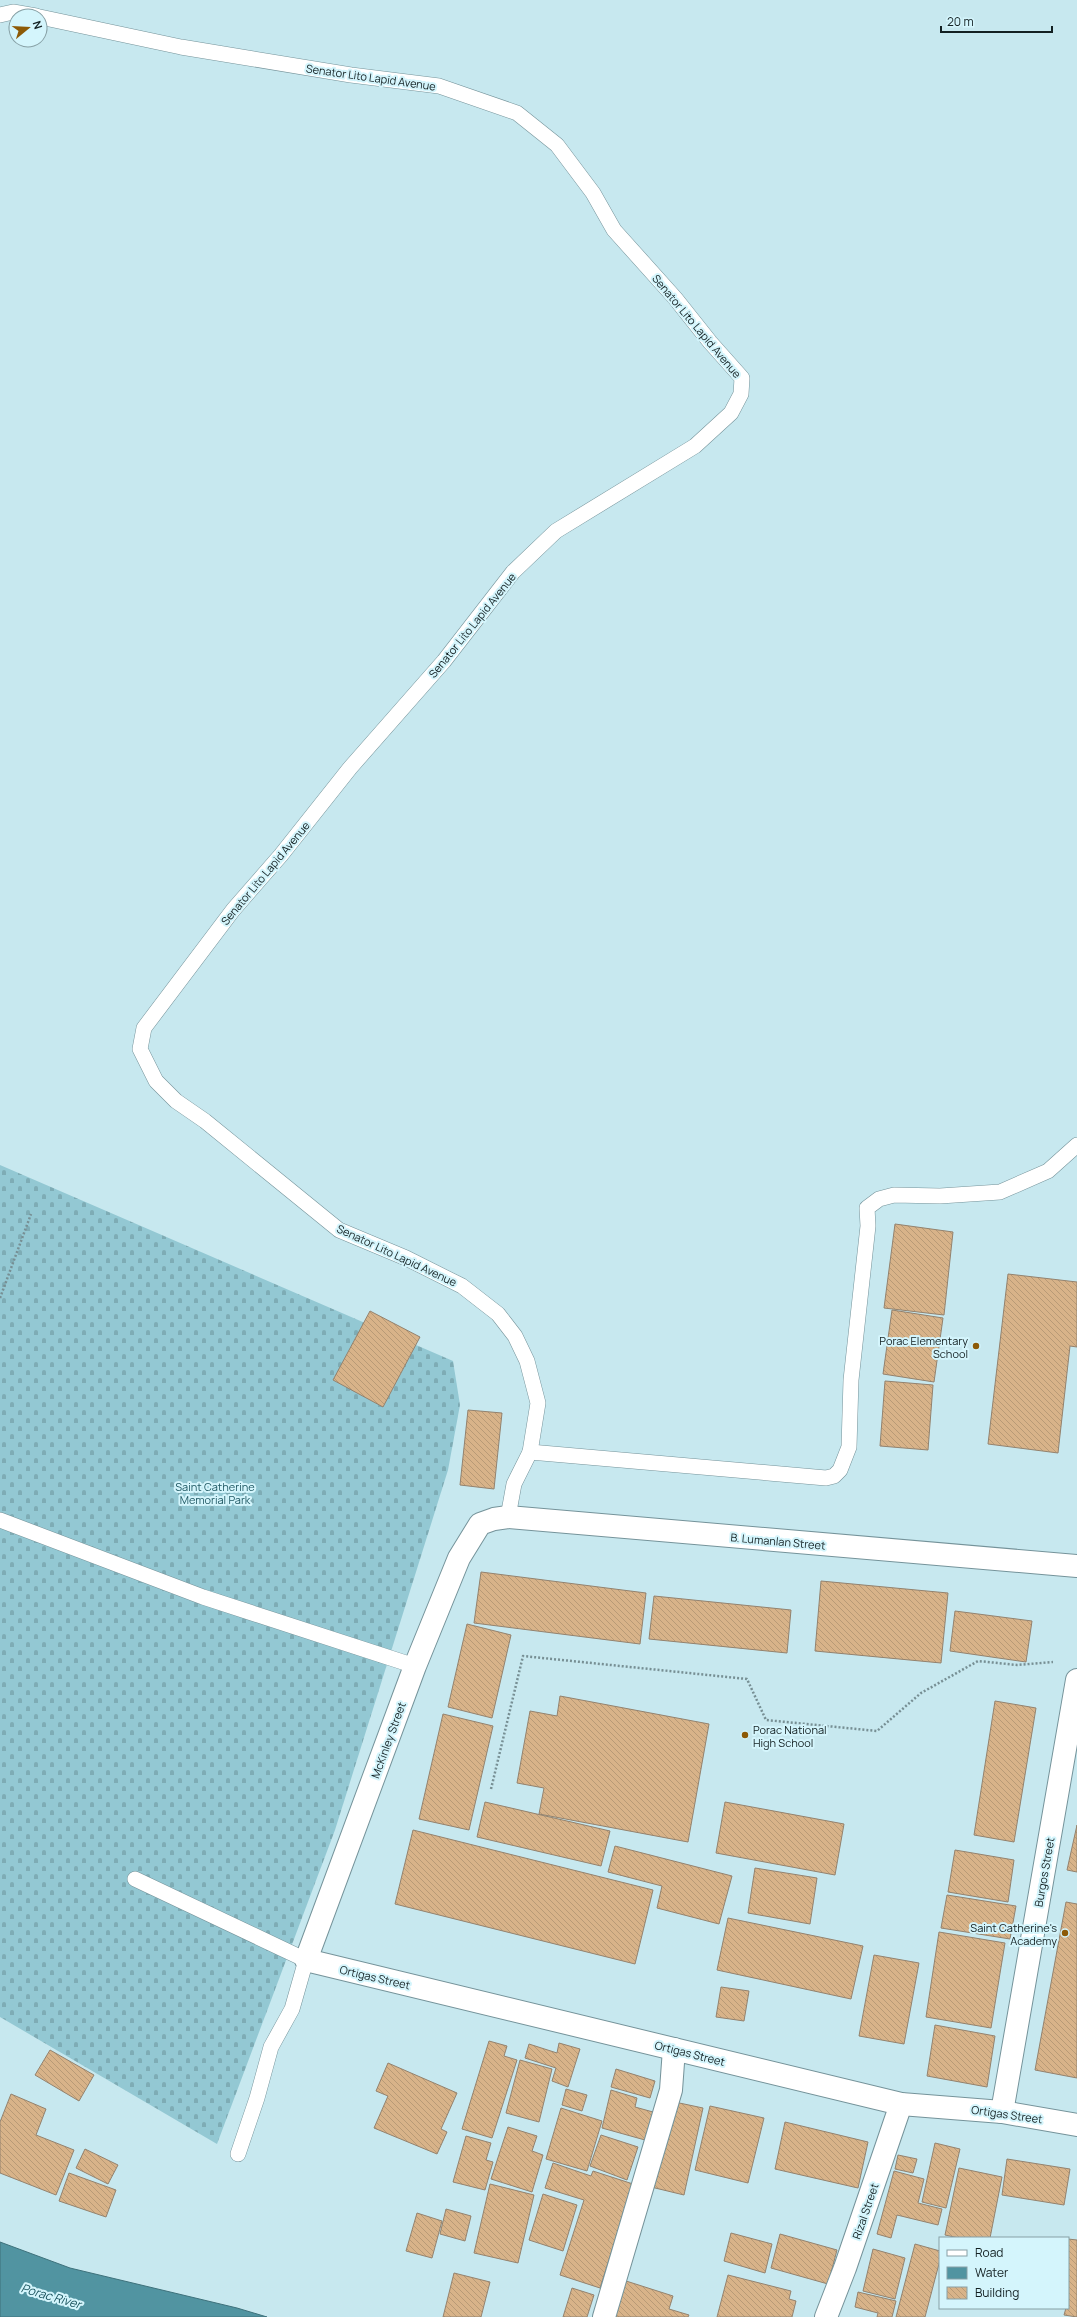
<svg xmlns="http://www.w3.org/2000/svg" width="1077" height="2317" viewBox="0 0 1077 2317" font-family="Manrope,sans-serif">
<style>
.cemetery{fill:url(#cemetery-stones)}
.water{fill:#5194a1;stroke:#3e717b}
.building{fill:url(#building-back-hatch);stroke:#93826e}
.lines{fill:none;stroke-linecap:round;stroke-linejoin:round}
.service-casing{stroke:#75939a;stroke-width:16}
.minor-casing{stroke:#75939a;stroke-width:24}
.path{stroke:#778f94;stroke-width:2.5;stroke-dasharray:2 2;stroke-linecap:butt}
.service{stroke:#fff;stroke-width:15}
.minor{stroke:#fff;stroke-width:22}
.poi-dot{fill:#8d5a07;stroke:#d4f5fc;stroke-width:1.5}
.labels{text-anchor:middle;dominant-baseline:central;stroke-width:4;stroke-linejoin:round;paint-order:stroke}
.street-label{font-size:11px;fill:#132022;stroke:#d4f5fc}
.poi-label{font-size:11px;fill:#132022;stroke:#d4f5fc;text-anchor:end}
.park-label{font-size:11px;fill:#1f5863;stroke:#d4f5fc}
.water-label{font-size:12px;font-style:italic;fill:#1d5660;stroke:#d4f5fc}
</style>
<defs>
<pattern id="cemetery-stones" width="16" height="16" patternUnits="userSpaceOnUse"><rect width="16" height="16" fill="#93c8d3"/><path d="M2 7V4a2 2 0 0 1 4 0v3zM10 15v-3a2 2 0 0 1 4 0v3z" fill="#7eacb5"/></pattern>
<pattern id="building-back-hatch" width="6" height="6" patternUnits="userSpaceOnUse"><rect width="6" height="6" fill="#d8b389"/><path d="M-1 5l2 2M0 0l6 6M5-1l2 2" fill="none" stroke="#b89a76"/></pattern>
</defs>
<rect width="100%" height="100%" fill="#c7e8ef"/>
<path class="cemetery" d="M0 1165 453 1361 460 1405 448 1470 335 1830 217 2144 0 2017Z"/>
<path class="water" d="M0 2242 70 2268 237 2308 267 2317H0Z"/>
<g class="building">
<path d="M895 1224 953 1232 944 1315 884 1308Z"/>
<path d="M1008 1274 1077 1282V1347L1070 1346 1058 1453 988 1444Z"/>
<path d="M892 1310 943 1318 934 1382 883 1374Z"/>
<path d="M370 1311 420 1337 383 1407 333 1380Z"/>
<path d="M885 1381 933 1385 928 1450 880 1446Z"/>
<path d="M468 1410 502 1413 494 1489 460 1485Z"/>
<path d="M481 1572 646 1593 640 1644 474 1623Z"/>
<path d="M821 1581 948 1593 941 1663 815 1651Z"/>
<path d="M654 1596 791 1610 787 1653 649 1639Z"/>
<path d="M955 1611 1032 1621 1026 1662 950 1651Z"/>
<path d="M467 1624 511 1635 492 1718 448 1707Z"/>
<path d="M560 1696 709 1724 688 1842 539 1814 544 1788 517 1783 530 1711 557 1716Z"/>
<path d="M995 1701 1036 1708 1014 1842 974 1835Z"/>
<path d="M443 1714 493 1726 469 1830 419 1819Z"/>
<path d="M485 1802 610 1831 601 1866 477 1837Z"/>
<path d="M725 1802 844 1824 835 1875 716 1853Z"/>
<path d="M1077 1825V1872L1067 1870Z"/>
<path d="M413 1830 653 1890 635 1964 395 1904Z"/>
<path d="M615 1846 732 1876 719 1924 657 1908 662 1886 608 1872Z"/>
<path d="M955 1850 1014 1860 1008 1902 948 1892Z"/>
<path d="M755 1868 817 1878 810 1924 748 1913Z"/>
<path d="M947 1895 1016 1906 1010 1939 941 1928Z"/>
<path d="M1066 1902 1077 1904V2078L1035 2070Z"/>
<path d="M728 1918 863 1946 851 1999 717 1970Z"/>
<path d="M939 1932 1005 1943 991 2028 926 2017Z"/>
<path d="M874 1955 919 1963 904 2044 859 2036Z"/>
<path d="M721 1987 749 1991 744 2021 716 2017Z"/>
<path d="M935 2025 995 2036 987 2087 927 2076Z"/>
<path d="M489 2041 507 2046 504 2056 517 2060 492 2138 462 2129Z"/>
<path d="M559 2043 580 2049 568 2087 552 2081 556 2068 525 2058 529 2044 557 2053Z"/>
<path d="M50 2050 94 2075 79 2101 35 2075Z"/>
<path d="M520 2060 552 2069 539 2122 506 2113Z"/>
<path d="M388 2063 457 2093 441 2129 447 2132 437 2154 374 2128 388 2096 376 2091Z"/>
<path d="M616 2069 655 2081 650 2098 611 2087Z"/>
<path d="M566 2089 587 2095 582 2111 562 2105Z"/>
<path d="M611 2090 637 2098 635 2107 653 2112 645 2140 602 2128Z"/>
<path d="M11 2094 46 2109 36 2135 74 2150 56 2195 0 2173V2122Z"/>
<path d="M670 2101 703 2108 684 2195 651 2187Z"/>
<path d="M710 2106 764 2118 748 2183 695 2170Z"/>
<path d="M561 2108 602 2121 587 2171 546 2159Z"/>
<path d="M785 2122 868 2142 858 2188 775 2169Z"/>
<path d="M508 2127 537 2136 532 2151 543 2155 532 2192 491 2179Z"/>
<path d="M601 2135 638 2147 627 2180 590 2166Z"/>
<path d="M466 2136 491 2143 486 2160 493 2162 485 2190 453 2182Z"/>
<path d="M935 2143 960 2149 946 2208 922 2202Z"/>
<path d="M85 2149 118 2165 108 2184 76 2168Z"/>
<path d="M898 2155 917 2159 913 2173 895 2169Z"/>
<path d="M1007 2159 1070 2169 1064 2205 1002 2195Z"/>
<path d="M553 2163 591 2176 593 2171 633 2184 600 2288 560 2275 584 2200 545 2188Z"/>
<path d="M959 2168 1002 2177 990 2238H959L945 2235Z"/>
<path d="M894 2171 924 2179 918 2203 942 2209 938 2225 897 2215 891 2238 877 2234Z"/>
<path d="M69 2173 116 2190 106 2217 59 2201Z"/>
<path d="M490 2184 534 2195 518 2263 474 2253Z"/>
<path d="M543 2194 577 2205 563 2251 529 2240Z"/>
<path d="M446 2209 471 2216 465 2241 440 2234Z"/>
<path d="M417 2213 442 2221 432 2258 406 2251Z"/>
<path d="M731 2233 772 2244 765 2273 724 2261Z"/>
<path d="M780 2234 837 2250 828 2284 771 2268Z"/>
<path d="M1068 2239 1077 2240V2317L1064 2315 1066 2308H1068Z"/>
<path d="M915 2244 940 2251V2260L925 2317H896Z"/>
<path d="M873 2249 905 2258 895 2299 863 2291Z"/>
<path d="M454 2273 490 2282 481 2317H443Z"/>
<path d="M728 2275 791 2291 789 2299 796 2301 792 2317H717Z"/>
<path d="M623 2280 673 2296 669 2309 689 2315 688 2317H611Z"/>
<path d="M572 2288 594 2295 587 2317H563Z"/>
<path d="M858 2292 896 2301 892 2317H877L878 2313 855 2307Z"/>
</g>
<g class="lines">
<defs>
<g id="service">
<path d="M0 15 13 12 36 16"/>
<path d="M40 17 181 47 351 75 439 86 517 113 557 145 593 193 614 230 675 298 710 342 742 378 741 394 731 413 695 446 556 531 513 572 444 661 350 768 281 855 233 910 144 1028 140 1049 156 1081 176 1101 205 1121 339 1230 406 1258 462 1286 498 1314 515 1336 527 1361 538 1403 530 1452 514 1484 508 1517"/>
<path d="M530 1452 826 1478 834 1476 840 1470 849 1447 851 1380 868 1226 867 1208 879 1199 894 1195 940 1196 1000 1192 1048 1171 1077 1145"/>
<path d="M0 1520 203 1597 415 1666"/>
<path d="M135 1879 306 1960 292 2009 271 2047 257 2098 238 2154"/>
</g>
<g id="minor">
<path d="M1077 1566 508 1517 494 1519 480 1524 459 1558 415 1666 306 1960 901 2104 1002 2112 1077 2125"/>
<path d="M1002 2112 1077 1680"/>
<path d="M604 2317 671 2090 674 2049"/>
<path d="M826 2317 845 2268 901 2104"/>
</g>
</defs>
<use href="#service" class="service-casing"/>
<use href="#minor" class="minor-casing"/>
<g class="path">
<path d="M0 1298 31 1214"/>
<path d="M491 1789 523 1656 747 1679 766 1720 877 1731 921 1693 978 1661 1017 1665 1053 1662"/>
</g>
<use href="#service" class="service"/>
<use href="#minor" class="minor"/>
</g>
<g class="poi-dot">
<circle cx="976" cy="1346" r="4"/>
<circle cx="745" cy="1735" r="4"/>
<circle cx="1065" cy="1933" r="4"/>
</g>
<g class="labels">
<g class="street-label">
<text transform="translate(371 77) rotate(8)">Senator Lito Lapid Avenue</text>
<text transform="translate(697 326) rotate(50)">Senator Lito Lapid Avenue</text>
<text transform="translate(472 625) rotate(-51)">Senator Lito Lapid Avenue</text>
<text transform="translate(265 873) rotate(-50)">Senator Lito Lapid Avenue</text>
<text transform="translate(397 1255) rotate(25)">Senator Lito Lapid Avenue</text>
<text transform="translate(778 1541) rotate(5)">B. Lumanlan Street</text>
<text transform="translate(388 1740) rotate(-70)">McKinley Street</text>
<text transform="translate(1044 1872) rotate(-80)">Burgos Street</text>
<text transform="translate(375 1977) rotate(13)">Ortigas Street</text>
<text transform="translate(690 2053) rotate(14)">Ortigas Street</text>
<text transform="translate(1007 2114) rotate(8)">Ortigas Street</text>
<text transform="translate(865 2211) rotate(-71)">Rizal Street</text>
</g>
<g class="poi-label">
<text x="968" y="1340">Porac Elementary<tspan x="968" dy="13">School</tspan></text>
<text x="753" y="1729" text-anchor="start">Porac National<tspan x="753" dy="13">High School</tspan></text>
<text x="1057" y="1927">Saint Catherine's<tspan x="1057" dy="13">Academy</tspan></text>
</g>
<g class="park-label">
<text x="215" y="1486">Saint Catherine<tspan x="215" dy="13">Memorial Park</tspan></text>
</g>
<g class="water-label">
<text transform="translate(51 2296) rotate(16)">Porac River</text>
</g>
</g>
<rect x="939" y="2237" width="130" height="72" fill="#d4f5fc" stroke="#87a0a5"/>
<rect x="947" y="2250" width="20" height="6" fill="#ffffff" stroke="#87a0a5"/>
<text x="975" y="2257" font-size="12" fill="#132022">Road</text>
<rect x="947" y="2267" width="20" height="12" fill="#5194a1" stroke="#87a0a5"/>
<text x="975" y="2277" font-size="12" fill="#132022">Water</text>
<rect x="947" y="2287" width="20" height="12" fill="url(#building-back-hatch)" stroke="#87a0a5"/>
<text x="975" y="2297" font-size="12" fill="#132022">Building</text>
<g transform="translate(28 28) rotate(72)"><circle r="19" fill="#d4f5fc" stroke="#87a0a5"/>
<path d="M0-3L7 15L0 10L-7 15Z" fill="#8d5a07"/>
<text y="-6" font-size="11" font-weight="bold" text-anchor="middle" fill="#132022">N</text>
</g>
<path d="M941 26v6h111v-6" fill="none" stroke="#132022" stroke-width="2"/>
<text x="947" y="26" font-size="12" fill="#132022" stroke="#d4f5fc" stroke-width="3" paint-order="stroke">20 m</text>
</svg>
